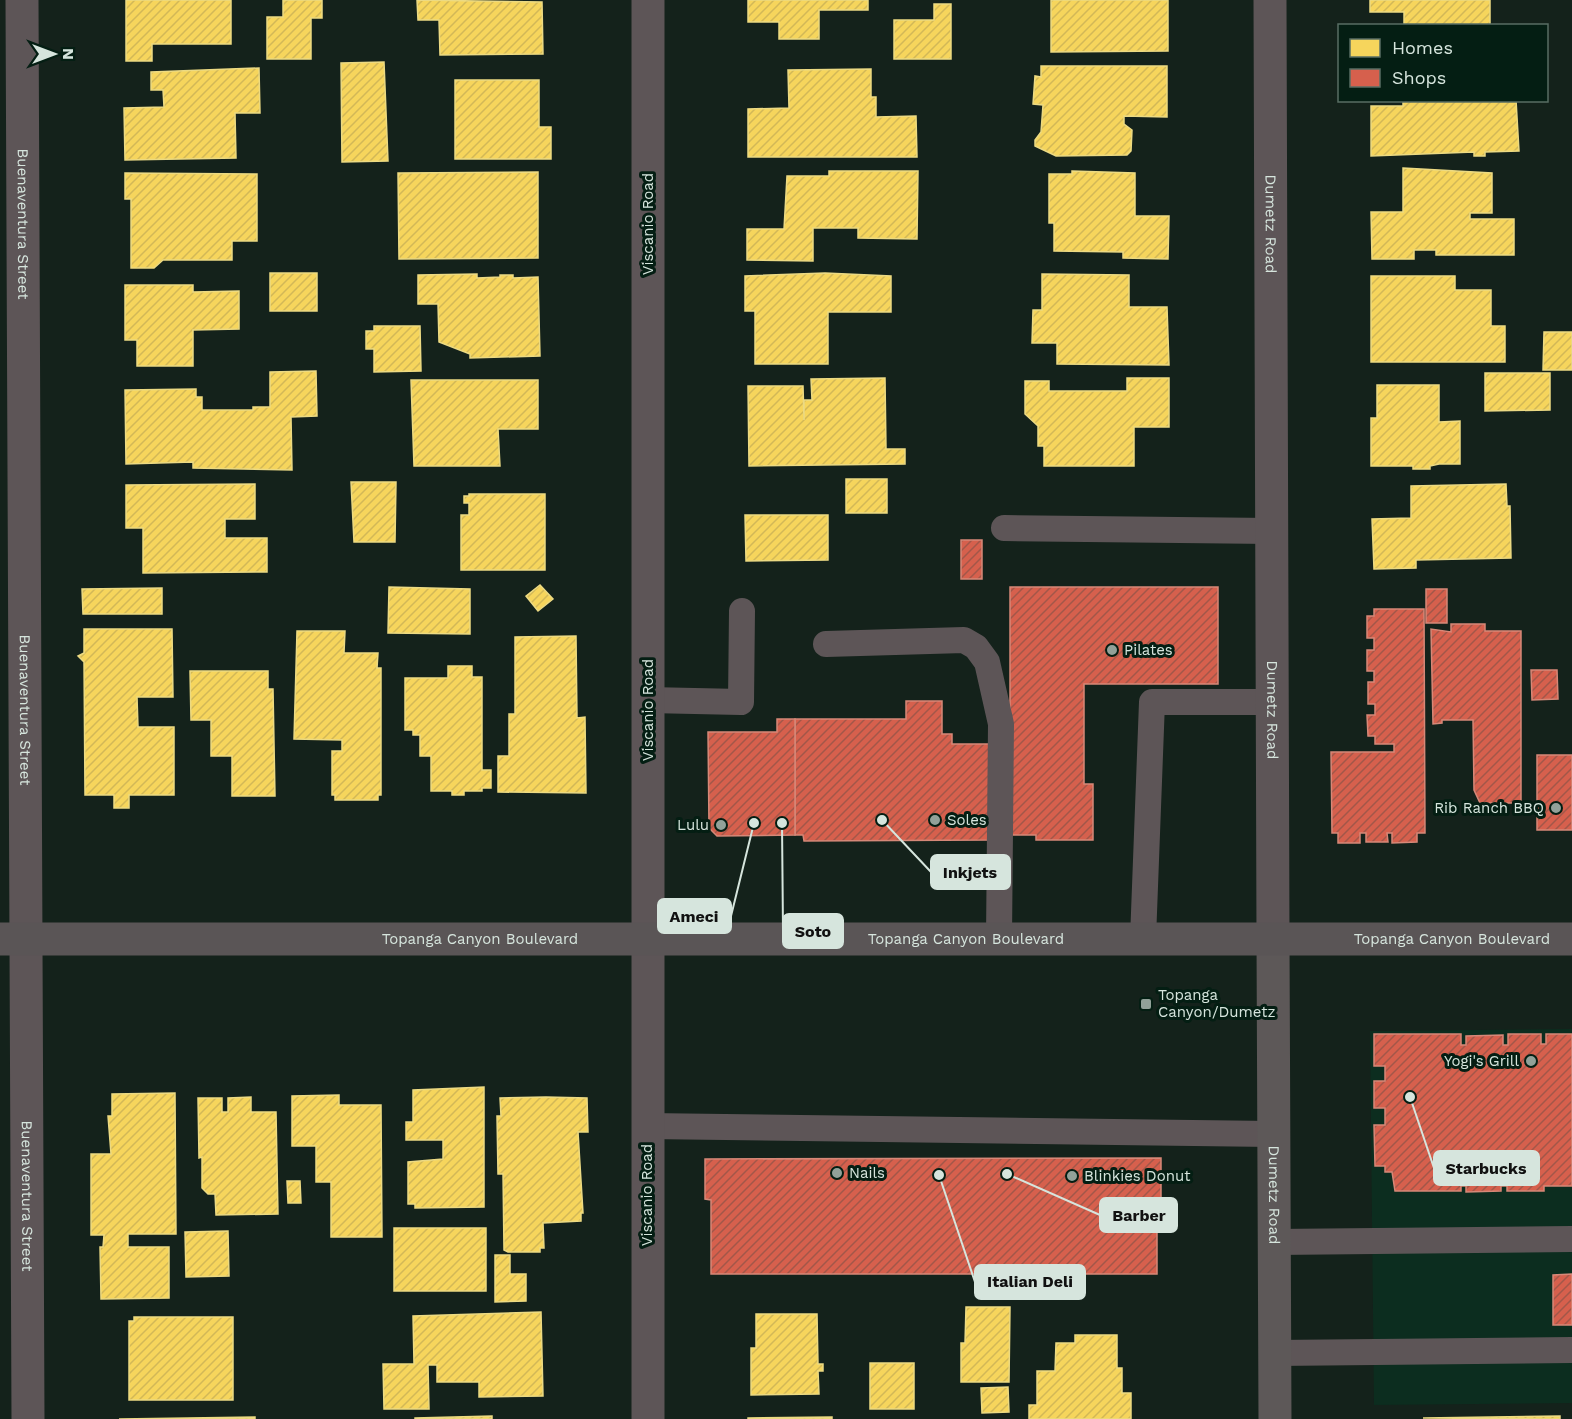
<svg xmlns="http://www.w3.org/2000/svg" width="1572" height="1419" viewBox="0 0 1572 1419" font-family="'Work Sans',sans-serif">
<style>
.built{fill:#0c2d1f}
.homes{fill:url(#homes-hatch);stroke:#ecda83;stroke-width:1.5}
.shops{fill:url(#shops-hatch);stroke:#d68878;stroke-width:1.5}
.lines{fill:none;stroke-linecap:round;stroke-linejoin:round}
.service{stroke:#5d5557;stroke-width:26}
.minor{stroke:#5d5557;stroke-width:33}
.secondary{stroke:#5d5858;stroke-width:33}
.primary{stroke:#5a5556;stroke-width:33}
.poi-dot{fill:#92a199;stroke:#041e13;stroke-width:2}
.labels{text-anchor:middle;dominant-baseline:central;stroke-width:6;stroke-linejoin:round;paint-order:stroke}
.street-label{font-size:15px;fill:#d6e5dd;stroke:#041e13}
.poi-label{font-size:15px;fill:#d6e5dd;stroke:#041e13;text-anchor:start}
.leader{fill:none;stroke:#d6e5dd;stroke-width:2}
.callout-dot{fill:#d6e5dd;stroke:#041e13;stroke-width:2}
.callout{fill:#d6e5dd;stroke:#d6e5dd;stroke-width:2}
.callout-label{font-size:16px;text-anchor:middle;font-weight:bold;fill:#111}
</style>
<defs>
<pattern id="homes-hatch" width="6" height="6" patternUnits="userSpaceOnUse" patternTransform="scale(1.5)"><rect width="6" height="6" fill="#f6d55c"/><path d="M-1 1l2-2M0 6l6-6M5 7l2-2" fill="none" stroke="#d2b857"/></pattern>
<pattern id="shops-hatch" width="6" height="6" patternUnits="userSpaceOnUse" patternTransform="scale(1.5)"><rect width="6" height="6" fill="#d6604d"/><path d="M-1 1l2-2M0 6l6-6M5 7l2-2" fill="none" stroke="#a25749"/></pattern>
</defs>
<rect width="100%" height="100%" fill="#14221b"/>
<path class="built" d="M1572 1029V1403L1374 1405 1370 1031Z"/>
<g class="homes">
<path d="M126 0H231V44H152V61H126Z"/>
<path d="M283 0H322V18H311V59H267V17H283Z"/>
<path d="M417 0 542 2 543 54 440 55 439 20H418Z"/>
<path d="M748 0H868V10H819V39H779V22H748Z"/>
<path d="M1051 0H1168V51L1051 52Z"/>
<path d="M1370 0H1490V26H1404V12H1370Z"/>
<path d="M934 4H951V59H894V20H934Z"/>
<path d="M384 62 388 161 342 162 341 63Z"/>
<path d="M1041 66H1167V117L1124 116V124L1132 130 1131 151 1127 155 1056 156 1035 146V140L1041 132 1043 105 1033 104 1035 76 1041 77Z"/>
<path d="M259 68 260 113H235L236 158 125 160 124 108 164 107 163 90H151V72Z"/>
<path d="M871 69V97H876V117L916 116 917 157H748V109L789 108 788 70Z"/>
<path d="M455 80H539V127H551V159H455Z"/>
<path d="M1403 100H1516L1519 151 1485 152V156H1474V152L1371 156V106H1403Z"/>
<path d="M1403 168 1492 173V213H1470V219H1514V255H1436V250H1414V259H1372L1371 212H1403Z"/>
<path d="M829 171H918L917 239 858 238V228H813V261L747 260V229H784L787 176H829Z"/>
<path d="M1072 171 1135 173V216H1169L1168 259 1123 258V252L1054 251V223H1049V174H1072Z"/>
<path d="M538 172V258L399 259 398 173Z"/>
<path d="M125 173 257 174V241H232V260H163L154 268H131V199H125Z"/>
<rect x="270" y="273" width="47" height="38"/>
<path d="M825 273 891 276V312H828V364H755V311H745V276Z"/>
<path d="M477 274V278L500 277V275H513V278L538 277 540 356 470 358V354L439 342 438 304H418V275Z"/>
<path d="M1042 274 1129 275V307H1167L1169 365 1057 364V343H1032L1033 310H1042Z"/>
<path d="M1371 276H1455V290H1491V326H1505V362H1371Z"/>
<path d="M125 285H193V292L239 291V329L193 330V366H137V340H125Z"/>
<path d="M374 326H420L421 371 374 372V349H366V331H374Z"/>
<path d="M1544 332H1572V370H1543Z"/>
<path d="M316 371 317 416 291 417 292 470 193 468V462L126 464 125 390 196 389V397H202V410H253V407H270V372Z"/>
<path d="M1485 373H1550V410L1485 411Z"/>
<path d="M885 378 886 449H905V464L749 466 748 386H803L804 420V400H812L811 379Z"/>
<path d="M1127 378H1169V427H1134V466H1044V446H1038V426L1025 414V381H1049V391H1127Z"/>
<path d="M411 380H538V429H498L500 466H414Z"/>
<path d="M1377 385H1439V422L1460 421V464H1439L1430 466V469H1413V466H1371V418H1377Z"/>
<rect x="846" y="479" width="41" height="34"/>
<path d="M351 482H396L395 542H354Z"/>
<path d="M255 484V519H225V538H267V572L143 573V528H126V485Z"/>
<path d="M1506 484 1507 506H1510L1511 558 1416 560V568L1374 569 1372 519 1411 518V486Z"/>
<path d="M469 494H545V570H461V515H469V503H464V496H469Z"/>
<path d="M745 515H828V560L746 561Z"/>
<path d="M540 585 553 599 538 611 526 596Z"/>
<path d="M389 587 470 589V634L388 633Z"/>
<path d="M162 588V614H83L82 589Z"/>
<path d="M84 629H172L173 697H137L138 727H174V795H129V808H114V795H85L84 662 78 656 84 653Z"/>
<path d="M297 631H345L344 653H378L377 668H381V795H378V800H335V795H332V751H342V740L294 739Z"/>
<path d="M576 636 577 718 585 717 586 793 498 792V756H509V714H515V637Z"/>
<path d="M448 666H472V677H482V770H491V788H482V791H464V795H452V791H431V756H420V735H413V730H405V678H448Z"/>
<path d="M190 671H268V689H273L275 796H232V756H211V720H191Z"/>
<path d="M484 1087V1207L415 1208V1204H408V1162L443 1159V1140H406V1122H413V1090Z"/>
<path d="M175 1093 176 1234H128V1247H169V1298L101 1299 100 1247H103L104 1235H91V1154H111L108 1116H112V1094Z"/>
<path d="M339 1095V1105H381L382 1237H331V1182H316V1146H292V1096Z"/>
<path d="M251 1097V1112H276L278 1214 216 1215 215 1194H208L202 1188V1157L199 1158 198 1098H222V1112H228V1098Z"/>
<path d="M546 1097 587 1098 588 1132H578L583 1213H581V1221L543 1223 544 1248H540V1252H508L504 1250 503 1174H498L497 1116H501L500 1098Z"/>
<path d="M287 1181H300L301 1203H288Z"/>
<rect x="394" y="1228" width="92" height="63"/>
<path d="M228 1231 229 1276 186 1277 185 1232Z"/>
<path d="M495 1255H510V1274H526V1301L495 1302Z"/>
<path d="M966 1307H1010L1009 1382H961V1343H965Z"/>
<path d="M541 1312 543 1396 479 1397V1382H437V1365H428L429 1409H384L383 1364H414L413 1316Z"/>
<path d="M756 1314H817L818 1364H823V1371H818L819 1394 751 1395V1348H756Z"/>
<path d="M134 1317H233V1400H129V1321H134Z"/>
<path d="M1075 1335H1117V1368H1122V1393H1131V1419H1029V1405H1037V1371H1055L1056 1343H1075Z"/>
<rect x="870" y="1363" width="44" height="46"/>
<path d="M1008 1387 1009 1412 982 1413 981 1388Z"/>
<path d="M492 1416V1419H415V1418Z"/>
<path d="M1560 1416V1419L1423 1418Z"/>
<path d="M255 1417V1419H119Z"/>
<path d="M832 1417V1419H748V1418Z"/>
</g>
<g class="shops">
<rect x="961" y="540" width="21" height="39"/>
<path d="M1010 587H1218V684H1084V784H1093V840H1036V835H1010Z"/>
<rect x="1426" y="589" width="21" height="34"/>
<path d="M1374 609H1424L1425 833H1417V842L1392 843V833H1387L1388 842H1366V833H1360V843H1338V833H1332L1331 752H1394V744H1375V736H1368L1367 715H1375V704H1368V682H1374V671H1367V650H1374V638H1367V616H1374Z"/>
<path d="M1451 624H1485V631H1521V803H1480L1474 790 1473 720H1442V723L1433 724 1431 629 1451 632Z"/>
<path d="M1531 670H1557L1558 699 1532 700Z"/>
<path d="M906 701H942V734H952V744H989L990 840 804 841 803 835H795V719H906Z"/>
<path d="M777 719H795V835L717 836 709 828 708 732H777Z"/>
<rect x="1537" y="755" width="35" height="75"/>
<path d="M1374 1034H1461V1045H1466V1036L1503 1035V1045H1508V1034H1541V1044H1546V1034H1572V1186H1544V1191H1507V1186H1501V1191L1466 1192V1186H1461V1191H1395L1392 1172H1385V1166H1375L1374 1125H1385V1108H1374V1081H1385V1066H1374Z"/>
<path d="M1161 1158V1198H1157V1274H711V1200L705 1199V1159Z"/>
<path d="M1572 1274V1325H1553V1275Z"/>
</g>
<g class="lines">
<g class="service">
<path d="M1004 528 1272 531"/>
<path d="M826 644 964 640 976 647 987 662 1001 724 999 939"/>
<path d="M648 700 741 702 742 611"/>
<path d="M1143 939 1152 702H1273"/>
<path d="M647 1126 1274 1134"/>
<path d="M1275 1242 1572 1239"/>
<path d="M1275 1353 1572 1350"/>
</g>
<g class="minor">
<path id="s1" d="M22 0 28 1419"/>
<path id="s2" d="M1270 0 1273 939"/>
<path d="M648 1419V0"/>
</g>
<path class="secondary" id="s3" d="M1273 939 1275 1419"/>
<path class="primary" id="s4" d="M0 939H1572"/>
</g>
<g class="poi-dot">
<circle cx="1112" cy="650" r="6"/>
<circle cx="1556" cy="808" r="6"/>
<circle cx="935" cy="820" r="6"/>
<circle cx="721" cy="825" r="6"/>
<rect x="1140" y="998" width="12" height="12" rx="3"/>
<circle cx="1531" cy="1061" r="6"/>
<circle cx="837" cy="1173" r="6"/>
<circle cx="1072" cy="1176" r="6"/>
</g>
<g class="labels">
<g class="street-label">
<text stroke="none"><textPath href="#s1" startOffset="224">Buenaventura Street</textPath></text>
<text transform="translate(648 224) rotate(-90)">Viscanio Road</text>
<text stroke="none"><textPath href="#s2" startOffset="224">Dumetz Road</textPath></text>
<text stroke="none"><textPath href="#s1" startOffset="710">Buenaventura Street</textPath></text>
<text transform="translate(648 710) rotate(-90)">Viscanio Road</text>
<text stroke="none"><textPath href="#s2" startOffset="710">Dumetz Road</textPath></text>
<text stroke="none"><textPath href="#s4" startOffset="480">Topanga Canyon Boulevard</textPath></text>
<text stroke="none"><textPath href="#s4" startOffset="966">Topanga Canyon Boulevard</textPath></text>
<text stroke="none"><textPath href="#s4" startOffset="1452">Topanga Canyon Boulevard</textPath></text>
<text stroke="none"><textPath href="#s1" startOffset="1196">Buenaventura Street</textPath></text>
<text transform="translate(647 1195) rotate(-90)">Viscanio Road</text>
<text stroke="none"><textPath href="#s3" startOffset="256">Dumetz Road</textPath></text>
</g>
<g class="poi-label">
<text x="1124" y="650">Pilates</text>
<text x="1544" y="808" text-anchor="end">Rib Ranch BBQ</text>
<text x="947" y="820">Soles</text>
<text x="709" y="825" text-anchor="end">Lulu</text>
<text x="1158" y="995">Topanga<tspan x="1158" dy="17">Canyon/Dumetz</tspan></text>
<text x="1519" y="1061" text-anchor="end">Yogi's Grill</text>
<text x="849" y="1173">Nails</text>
<text x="1084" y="1176">Blinkies Donut</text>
</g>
</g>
<path class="leader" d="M882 820L931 872M754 823L731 916M782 823L783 931M1410 1097L1434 1168M1007 1174L1100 1215M939 1175L975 1282"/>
<g class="callout-dot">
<circle cx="882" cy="820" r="6"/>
<circle cx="754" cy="823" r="6"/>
<circle cx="782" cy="823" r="6"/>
<circle cx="1410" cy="1097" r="6"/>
<circle cx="1007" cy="1174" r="6"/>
<circle cx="939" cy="1175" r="6"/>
</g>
<g class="callout">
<rect x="931" y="855" width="79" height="34" rx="6"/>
<rect x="658" y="899" width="73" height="34" rx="6"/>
<rect x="783" y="914" width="60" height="34" rx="6"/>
<rect x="1434" y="1151" width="105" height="34" rx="6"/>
<rect x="1100" y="1198" width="77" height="34" rx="6"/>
<rect x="975" y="1265" width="110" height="34" rx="6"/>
</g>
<g class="callout-label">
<text x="970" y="878">Inkjets</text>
<text x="694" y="922">Ameci</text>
<text x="813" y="937">Soto</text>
<text x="1486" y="1174">Starbucks</text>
<text x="1139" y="1221">Barber</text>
<text x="1030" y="1287">Italian Deli</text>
</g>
<rect x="1338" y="24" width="210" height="78" fill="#041e13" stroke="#586e64" stroke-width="1.5"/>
<rect x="1350" y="39" width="30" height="18" fill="#f6d55c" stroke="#586e64" stroke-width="1.5"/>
<text x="1392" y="54" font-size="18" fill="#d6e5dd">Homes</text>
<rect x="1350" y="69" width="30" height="18" fill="#d6604d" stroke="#586e64" stroke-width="1.5"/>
<text x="1392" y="84" font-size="18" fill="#d6e5dd">Shops</text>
<g transform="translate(54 54) rotate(90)" stroke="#041e13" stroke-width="4.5" paint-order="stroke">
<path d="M0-4.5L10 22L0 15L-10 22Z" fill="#d6e5dd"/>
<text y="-9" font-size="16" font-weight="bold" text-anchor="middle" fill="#d6e5dd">N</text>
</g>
</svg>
